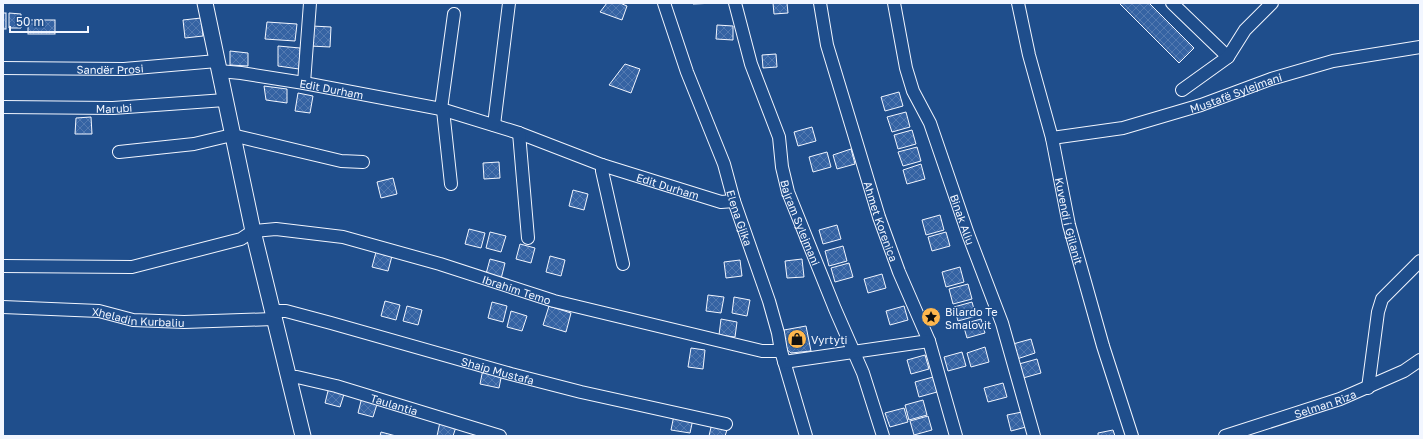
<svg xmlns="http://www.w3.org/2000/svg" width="1423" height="439" viewBox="0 0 1423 439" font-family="'Golos Text',sans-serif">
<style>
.building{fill:url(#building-cross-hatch);stroke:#f2f6ff}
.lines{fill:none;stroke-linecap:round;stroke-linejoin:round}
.minor-casing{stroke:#f2f6ff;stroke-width:14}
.major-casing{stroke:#f2f6ff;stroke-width:17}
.minor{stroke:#1f4e8c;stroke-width:12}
.major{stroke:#1f4e8c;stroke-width:15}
.labels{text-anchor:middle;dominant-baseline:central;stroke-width:3;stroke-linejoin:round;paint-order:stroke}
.street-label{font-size:11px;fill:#f2f6ff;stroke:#1f4e8c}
.poi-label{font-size:11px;fill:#f2f6ff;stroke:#1f4e8c;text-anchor:start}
</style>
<defs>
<pattern id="building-cross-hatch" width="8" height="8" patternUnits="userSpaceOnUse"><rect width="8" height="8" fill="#3563a3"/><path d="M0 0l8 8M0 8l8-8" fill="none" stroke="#537ab1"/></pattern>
</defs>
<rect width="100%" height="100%" fill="#1f4e8c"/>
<g class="building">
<path d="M607 3H620L627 6 622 20 600 12Z"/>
<path d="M693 3H716L693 4Z"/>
<path d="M773 3H787L788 13 774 14Z"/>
<path d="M1119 3H1149L1194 48 1179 63Z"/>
<rect x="3" y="13" width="3" height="16"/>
<path d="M9 13 21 14V28H9Z"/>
<path d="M201 18 203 36 185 38 183 20Z"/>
<rect x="28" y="20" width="27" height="14"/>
<path d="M267 22 297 24 295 41 265 39Z"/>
<path d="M717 25 733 26V40L716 39Z"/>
<path d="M312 26 331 27 330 47 310 46Z"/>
<path d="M278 46 300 48 299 69 278 66Z"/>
<path d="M230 51 248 53V66L230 65Z"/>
<path d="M776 54 777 67 763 68 762 55Z"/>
<path d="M625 64 640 69 631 93 609 85Z"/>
<path d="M264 86 287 89V103L266 100Z"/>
<path d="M899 92 903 106 885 111 881 97Z"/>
<path d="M298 93 313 96 310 113 295 111Z"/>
<path d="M906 112 910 127 892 132 887 117Z"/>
<path d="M91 117 92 134H75L76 118Z"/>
<path d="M812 127 816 141 798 146 794 132Z"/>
<path d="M912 130 916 144 898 149 894 135Z"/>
<path d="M917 147 921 161 903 166 898 152Z"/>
<path d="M851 149 855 164 837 169 833 155Z"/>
<path d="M827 152 831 167 813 172 809 157Z"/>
<path d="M499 162 500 178 484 179 483 163Z"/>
<path d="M921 164 925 179 907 184 903 170Z"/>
<path d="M393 178 397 194 381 198 377 182Z"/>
<path d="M573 190 588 194 584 210 569 206Z"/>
<path d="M940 215 944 230 926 235 922 220Z"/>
<path d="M837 225 841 239 823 244 819 230Z"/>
<path d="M469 229 485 233 481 248 465 244Z"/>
<path d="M490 232 506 236 501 252 486 248Z"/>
<path d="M946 232 950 246 932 251 928 237Z"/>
<path d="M520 244 535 248 531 263 516 259Z"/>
<path d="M843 246 847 261 829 266 825 251Z"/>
<path d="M376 252 392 256 388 271 372 267Z"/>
<path d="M550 256 565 260 561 276 546 272Z"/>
<path d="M490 259 505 263 501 279 486 274Z"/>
<path d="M802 259 804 277 787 278 785 261Z"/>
<path d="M740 260 742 276 726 278 724 262Z"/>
<path d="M849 263 853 277 835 282 831 268Z"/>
<path d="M960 267 964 282 946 287 942 272Z"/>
<path d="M882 274 886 288 868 293 864 279Z"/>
<path d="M968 284 972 299 953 304 949 289Z"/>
<path d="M708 295 724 297 721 313 706 311Z"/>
<path d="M734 297 750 300 747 316 732 313Z"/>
<path d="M385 301 400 305 396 320 381 316Z"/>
<path d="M492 302 507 306 503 322 488 318Z"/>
<path d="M972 302 976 316 958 321 954 307Z"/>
<path d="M407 306 422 310 418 325 403 321Z"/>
<path d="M549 306 571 313 566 332 543 325Z"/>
<path d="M904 306 908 320 890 325 886 311Z"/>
<path d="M511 311 527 316 522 331 507 327Z"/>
<path d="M721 319 737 322 735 337 719 335Z"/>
<path d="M981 319 985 333 967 338 963 324Z"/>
<path d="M806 326 811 351 791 353 786 349 784 330Z"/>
<path d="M1031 339 1035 353 1017 359 1013 344Z"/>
<path d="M985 347 989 362 971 367 967 353Z"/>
<path d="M691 348 705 350 703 369 688 367Z"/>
<path d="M962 352 966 366 948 371 944 357Z"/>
<path d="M925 355 929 369 911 374 907 360Z"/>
<path d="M1037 359 1041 373 1023 378 1019 364Z"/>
<path d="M483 369 502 373 499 388 480 384Z"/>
<path d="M933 377 937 392 919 397 915 382Z"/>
<path d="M1003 383 1007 397 988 402 984 388Z"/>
<path d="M329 387 345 391 340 407 325 403Z"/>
<path d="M362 397 378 401 373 417 358 413Z"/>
<path d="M923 400 927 415 909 420 905 405Z"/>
<path d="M904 408 908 422 890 427 885 413Z"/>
<path d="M1022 412 1026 427 1011 431 1007 415Z"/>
<path d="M674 415 693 419 690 433 671 430Z"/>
<path d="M928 416 932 430 914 435 910 421Z"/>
<path d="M440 422 456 427 453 436H437Z"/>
<path d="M712 423 728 427 725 436H709Z"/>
<path d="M1113 430 1115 436H1098V433Z"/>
<path d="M381 432 396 436H380Z"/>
</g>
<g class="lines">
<defs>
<g id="minor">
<path id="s1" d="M664 3 687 72 724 164 734 201 769 301 778 333 781 351 806 436"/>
<path id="s2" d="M735 3 751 64 779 137 782 167 788 192 835 309 863 373 883 436"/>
<path id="s3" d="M820 3 827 45 879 217 899 272 929 341 956 436"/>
<path id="s4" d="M894 3 906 68 913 91 930 123 968 234 1002 323 1034 436"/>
<path id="s5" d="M1018 3 1029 55 1052 138 1069 225 1103 346 1132 436"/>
<path d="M1172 3 1228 57"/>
<path id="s6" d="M3 68 124 69 217 61"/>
<path id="s7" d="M219 71 241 73 304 83 441 109 519 133 602 165 721 202 734 201"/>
<path d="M304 83 310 3"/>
<path d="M1182 90 1228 57 1245 30 1272 3"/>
<path id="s8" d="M3 107 113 108 225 100"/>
<path d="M441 109 454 14"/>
<path d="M443 110 451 184"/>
<path d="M494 125 509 3"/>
<path d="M519 133 528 238"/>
<path id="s9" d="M1052 138 1123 128 1201 105 1271 79 1333 61 1420 47"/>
<path d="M119 152 194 144 232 135 341 161 363 162"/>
<path d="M602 165V171L623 264"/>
<path id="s10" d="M3 266 132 267 241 239 253 231 276 229 343 237 440 264 554 301 762 351H781"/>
<path id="s11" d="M3 307 99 311 133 320 184 322 273 319"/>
<path id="s12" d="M272 311H286L331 323 511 374 581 392 726 424"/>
<path d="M784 362 929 341"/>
<path id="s13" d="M288 377H297L336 386 500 436"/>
<path d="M1368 388 1378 312 1382 299 1420 261"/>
<path id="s14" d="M1225 436 1340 399 1404 371 1420 360"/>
</g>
<path id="major" d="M205 3 253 231 303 436"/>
</defs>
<use href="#minor" class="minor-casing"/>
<use href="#major" class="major-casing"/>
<use href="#minor" class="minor"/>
<use href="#major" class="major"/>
</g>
<defs>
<symbol id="sight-disc" viewBox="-11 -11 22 22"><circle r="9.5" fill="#ffb74d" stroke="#1f4e8c"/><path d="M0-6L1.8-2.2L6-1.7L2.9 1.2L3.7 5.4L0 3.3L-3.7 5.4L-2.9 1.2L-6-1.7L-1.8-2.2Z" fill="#111"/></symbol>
<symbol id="shop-disc" viewBox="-11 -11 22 22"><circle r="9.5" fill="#ffb74d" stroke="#1f4e8c"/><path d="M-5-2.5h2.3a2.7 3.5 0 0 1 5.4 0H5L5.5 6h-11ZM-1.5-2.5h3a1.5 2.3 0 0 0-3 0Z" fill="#111"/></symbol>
</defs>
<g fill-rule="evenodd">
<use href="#sight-disc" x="920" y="306" width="22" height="22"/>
<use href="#shop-disc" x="786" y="328" width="22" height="22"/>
</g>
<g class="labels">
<g class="street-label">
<text stroke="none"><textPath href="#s6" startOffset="107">Sandër Prosi</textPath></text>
<text stroke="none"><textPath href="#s7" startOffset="114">Edit Durham</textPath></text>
<text stroke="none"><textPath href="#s9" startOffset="190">Mustafë Sylejmani</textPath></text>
<text stroke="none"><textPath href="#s8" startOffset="111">Marubi</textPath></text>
<text stroke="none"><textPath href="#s7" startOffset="465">Edit Durham</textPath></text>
<text stroke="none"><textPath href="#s1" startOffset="228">Elena Gjika</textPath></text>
<text stroke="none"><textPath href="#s4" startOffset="228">Binak Aliu</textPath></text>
<text stroke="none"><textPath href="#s3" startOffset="227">Ahmet Korenica</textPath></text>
<text stroke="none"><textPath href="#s5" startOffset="224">Kuvendi i Gjilanit</textPath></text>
<text stroke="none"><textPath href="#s2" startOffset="230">Bajram Sylejmani</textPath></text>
<text stroke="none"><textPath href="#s10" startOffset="528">Ibrahim Temo</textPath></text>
<text stroke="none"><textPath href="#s11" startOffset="136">Xheladin Kurbaliu</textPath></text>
<text stroke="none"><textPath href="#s12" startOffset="234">Shaip Mustafa</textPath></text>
<text stroke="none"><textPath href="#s14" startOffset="105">Selman Riza</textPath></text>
<text stroke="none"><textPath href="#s13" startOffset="110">Taulantia</textPath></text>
</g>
<g class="poi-label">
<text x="945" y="311">Bilardo Te<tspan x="945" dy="13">Smalovit</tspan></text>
<text x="811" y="339">Vyrtyti</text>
</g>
</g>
<rect width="1423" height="439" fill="none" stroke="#f2f6ff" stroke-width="8"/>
<path d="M10 26v6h78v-6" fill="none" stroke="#f2f6ff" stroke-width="2"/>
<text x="16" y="26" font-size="12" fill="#f2f6ff" stroke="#1f4e8c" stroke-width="3" paint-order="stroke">50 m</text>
</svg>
